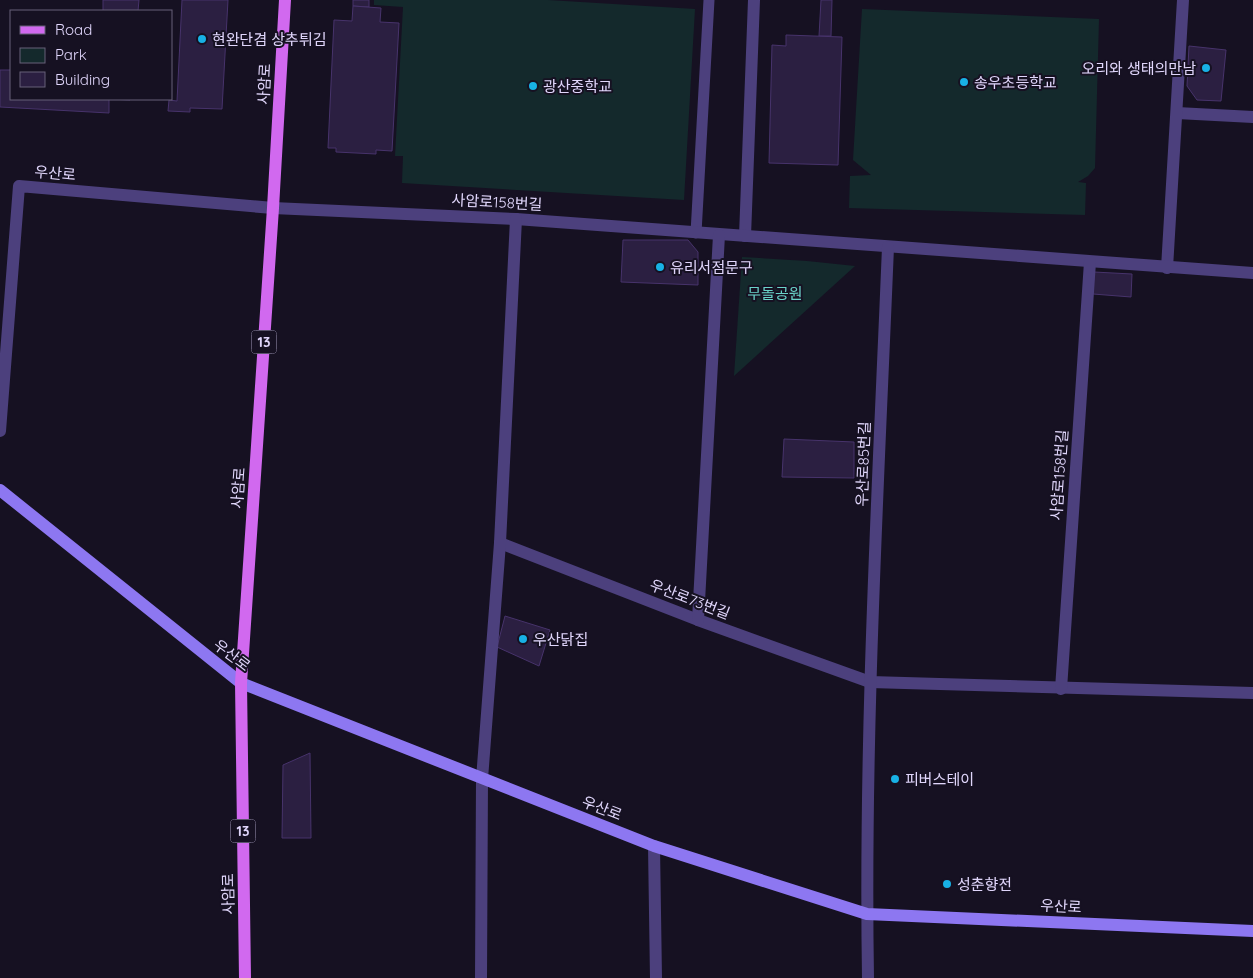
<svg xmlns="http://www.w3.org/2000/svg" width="1253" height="978" viewBox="0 0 1253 978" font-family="Quicksand,'Noto Sans KR',sans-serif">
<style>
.green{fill:#14292c}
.building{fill:#2b1f41;stroke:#47336b}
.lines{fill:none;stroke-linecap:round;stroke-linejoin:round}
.lane{stroke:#4c407d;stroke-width:11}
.street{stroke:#4c407d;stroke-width:12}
.secondary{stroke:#8d77f1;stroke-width:12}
.primary{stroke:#d169ef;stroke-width:12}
.poi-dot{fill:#18b1e5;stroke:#161122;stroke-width:2}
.labels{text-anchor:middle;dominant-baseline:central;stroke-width:4;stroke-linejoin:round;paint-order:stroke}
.shield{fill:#161122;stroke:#a39bba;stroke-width:1}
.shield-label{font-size:14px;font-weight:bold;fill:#e0d6fb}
.poi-label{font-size:15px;fill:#e0d6fb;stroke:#161122;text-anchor:start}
.street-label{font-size:15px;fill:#e0d6fb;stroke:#161122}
.park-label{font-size:15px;fill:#6ad3c9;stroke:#161122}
</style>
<rect width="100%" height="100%" fill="#161122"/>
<g class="green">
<path d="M374 0H548L695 9 684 200 402 183 403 156H395L403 7 374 5Z"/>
<path d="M862 9 1099 19 1095 168 1088 176 1078 182 1086 183 1085 215 849 208 850 176 871 175 853 160Z"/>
<path d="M742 257 807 261 855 266 734 376Z"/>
</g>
<g class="building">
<path d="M103 0H139L138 11H103Z"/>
<path d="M182 0H228L222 109 190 108V112L168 111 169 100 177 101Z"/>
<path d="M353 0H369V7L353 6Z"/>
<path d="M821 0H832L831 36H819Z"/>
<path d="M353 6 381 8 380 22 399 23 392 151 376 150V154L336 152V148H328L334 20 352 21Z"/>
<path d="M786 35 842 37 838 165 769 163 772 45 786 46Z"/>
<path d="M1189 46 1226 50 1221 101 1197 100 1187 86Z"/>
<path d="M0 70H11V99H130V100L109 99V113L0 107Z"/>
<path d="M623 240H688L698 252V285L621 282Z"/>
<path d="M1094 272 1132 274 1131 297 1093 294Z"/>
<path d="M784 439 854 442V478L782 477Z"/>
<path d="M505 616 550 630 539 666 497 647Z"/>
<path d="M310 753 311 838H282L283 765Z"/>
</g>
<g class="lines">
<path class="lane" d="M696 233 709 0"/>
<g class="street">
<path d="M1177 113 1253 117"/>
<path d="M745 236 754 0"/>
<path d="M1167 268 1183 0"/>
<path d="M0 431 19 186 273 208 516 219 1253 273"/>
<path d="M500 543 698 620 870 682 1253 693"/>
<path d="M698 620 719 235"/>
<path d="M1061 689 1090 262"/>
<path d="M654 846 656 978"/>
<path d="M481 978 482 779 500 543 516 219"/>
<path d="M868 978C864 734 878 491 888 247"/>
</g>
<path class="secondary" d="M0 490 241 683 654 846 867 914 1253 931"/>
<path class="primary" d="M245 978 241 683 273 208 285 0"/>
</g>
<g class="poi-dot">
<circle cx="202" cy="39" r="5"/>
<circle cx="1206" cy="68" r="5"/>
<circle cx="964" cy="82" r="5"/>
<circle cx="533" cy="86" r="5"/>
<circle cx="660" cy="267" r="5"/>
<circle cx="523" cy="639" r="5"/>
<circle cx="895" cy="779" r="5"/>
<circle cx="947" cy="884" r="5"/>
</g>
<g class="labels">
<g class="shield">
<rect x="251.5" y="330.5" width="25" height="23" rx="4"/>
<rect x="230.5" y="819.5" width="25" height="23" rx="4"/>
</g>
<g class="shield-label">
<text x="264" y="342">13</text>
<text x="243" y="831">13</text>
</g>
<g class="poi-label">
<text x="212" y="39">현완단겸 상추튀김</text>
<text x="1196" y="68" text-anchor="end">오리와 생태의만남</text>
<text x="974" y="82">송우초등학교</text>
<text x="543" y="86">광산중학교</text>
<text x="670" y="267">유리서점문구</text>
<text x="533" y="639">우산닭집</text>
<text x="905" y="779">피버스테이</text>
<text x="957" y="884">성춘향전</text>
</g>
<g class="street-label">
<text transform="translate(264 84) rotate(-87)">사암로</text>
<text transform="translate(55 173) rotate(5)">우산로</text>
<text transform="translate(497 202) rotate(3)">사암로158번길</text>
<text transform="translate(863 464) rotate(-88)">우산로85번길</text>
<text transform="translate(1059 475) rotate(-86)">사암로158번길</text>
<text transform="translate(238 488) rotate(-86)">사암로</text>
<text transform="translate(690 599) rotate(21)">우산로73번길</text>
<text transform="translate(232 655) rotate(37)">우산로</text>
<text transform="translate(602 808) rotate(21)">우산로</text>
<text transform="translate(228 894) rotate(-91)">사암로</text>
<text transform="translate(1061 906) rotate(3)">우산로</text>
</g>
<g class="park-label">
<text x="775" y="293">무돌공원</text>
</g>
</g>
<rect x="10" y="10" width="162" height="90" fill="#161122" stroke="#676079"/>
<rect x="20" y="26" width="25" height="8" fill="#d169ef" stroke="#676079"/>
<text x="55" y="35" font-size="15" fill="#e0d6fb">Road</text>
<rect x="20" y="48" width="25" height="15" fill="#14292c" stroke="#676079"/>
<text x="55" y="60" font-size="15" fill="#e0d6fb">Park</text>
<rect x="20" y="72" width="25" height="15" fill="#2b1f41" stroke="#676079"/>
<text x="55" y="85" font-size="15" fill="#e0d6fb">Building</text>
</svg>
